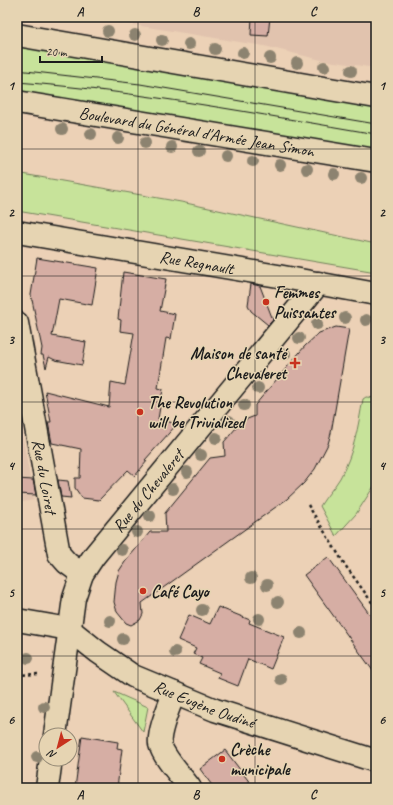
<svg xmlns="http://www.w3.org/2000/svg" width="393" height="805" viewBox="0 0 393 805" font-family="Caveat,sans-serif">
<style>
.built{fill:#e1c3ae}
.green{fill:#c7e39a;stroke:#72805b}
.building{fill:#d6aea4;stroke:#1c1c1c}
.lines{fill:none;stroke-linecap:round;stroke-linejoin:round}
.street-casing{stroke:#1c1c1c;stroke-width:25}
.primary-casing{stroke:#1c1c1c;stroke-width:25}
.path{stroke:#1c1c1c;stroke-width:2.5;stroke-dasharray:3 3;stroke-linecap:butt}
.street{stroke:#e6d4b2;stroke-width:22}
.primary{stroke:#e6d4b2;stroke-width:22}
.tram{stroke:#1c1c1c;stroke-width:1}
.tree{fill:#8c836f}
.grid{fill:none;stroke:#1c1c1c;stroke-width:1;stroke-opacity:0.55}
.poi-dot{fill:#c8321e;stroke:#e6d4b2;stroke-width:1.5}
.labels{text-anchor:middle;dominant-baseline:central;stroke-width:3;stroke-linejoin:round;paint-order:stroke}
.street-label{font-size:17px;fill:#1c1c1c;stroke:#e6d4b2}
.poi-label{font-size:17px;font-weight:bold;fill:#1c1c1c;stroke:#e6d4b2;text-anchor:start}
.neatline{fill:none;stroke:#1c1c1c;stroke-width:1.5}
.grid-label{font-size:13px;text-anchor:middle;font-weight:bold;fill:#1c1c1c}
</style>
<rect width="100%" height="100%" fill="#ecd1b6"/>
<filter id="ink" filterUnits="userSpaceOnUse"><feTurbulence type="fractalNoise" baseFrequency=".025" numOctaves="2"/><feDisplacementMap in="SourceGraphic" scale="8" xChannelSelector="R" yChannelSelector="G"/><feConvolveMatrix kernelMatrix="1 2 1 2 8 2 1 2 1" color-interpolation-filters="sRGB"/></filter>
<g filter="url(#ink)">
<g class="built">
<path d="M86 17H376V68L321 60 264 46Z"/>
<path d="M17 406 34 500 17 503Z"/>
</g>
<g class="green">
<path d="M17 44 376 106V152L17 93Z"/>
<path d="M17 173 181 202 376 244V272L17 211Z"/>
<path d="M366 397 376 398V483L356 514 336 536 320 506C326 496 334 488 340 478 354 453 358 427 363 399Z"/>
<path d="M114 692 148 707 143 732Z"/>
</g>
<g class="building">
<path d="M252 17H270L268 36 251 35Z"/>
<path d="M37 258 98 268 92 305 59 299 52 336 86 342 82 365 55 360 49 357 46 368 43 355H41L42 348 31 295Z"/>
<path d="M123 272 166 279 160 311 175 314 171 339 166 338 158 388 163 389 158 419 177 424 145 460 147 461 135 476 128 470 99 500 82 498 75 488V478H80L81 449 52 443 48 422H51L45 391 109 407 111 382 125 385 134 333 120 331 121 320 118 319Z"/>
<path d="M251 284 260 286 273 320 268 325 251 311 248 305Z"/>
<path d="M336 327 349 329 331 433 328 444 315 469 304 483 287 499 142 603 143 614 140 620 131 625 126 623 117 612 114 602 116 582 119 571 125 562 150 532H166L165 513 210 458 225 456 224 442 242 421 255 416V405L305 346 319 333Z"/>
<path d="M17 479 33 480 36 495 17 494Z"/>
<path d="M58 480 68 481 71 498 61 497Z"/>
<path d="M328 557 376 623V675L304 575Z"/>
<path d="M218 607 250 620 249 623 284 637 271 669 248 659 238 686 218 678 220 673 199 664 202 658 193 654 196 648 178 640 189 615 210 624Z"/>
<path d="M82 736 118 742 117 748 122 749 117 788H75Z"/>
<path d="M225 750 254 788H214L200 769Z"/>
</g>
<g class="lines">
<defs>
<g id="street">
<path id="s1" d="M17 232 278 276 376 294"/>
<path id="s2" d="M17 323 59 554 67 563 82 574"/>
<path id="s3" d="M17 620 69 629 98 652 133 676 215 710 376 761"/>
<path d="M174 693C170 705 158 731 160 744 163 757 182 777 190 788"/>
<path id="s4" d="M55 735 74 598 82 574 94 556 319 283"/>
<path d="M47 788 51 759"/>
</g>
<g id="primary">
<path d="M17 35 376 97"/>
<path id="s5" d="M17 102 376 161"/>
</g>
</defs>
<use href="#street" class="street-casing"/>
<use href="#primary" class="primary-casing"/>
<g class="path">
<path d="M308 505 345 565 376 608"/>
<path d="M17 675 40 674"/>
</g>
<use href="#street" class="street"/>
<use href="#primary" class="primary"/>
<g class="tram">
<path d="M17 70 140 84 376 124"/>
<path d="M17 82C138 91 257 114 376 134"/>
</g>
</g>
<g class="tree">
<circle cx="108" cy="31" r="6"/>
<circle cx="135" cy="35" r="6"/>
<circle cx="162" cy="40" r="6"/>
<circle cx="189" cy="44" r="6"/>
<circle cx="215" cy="49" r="6"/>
<circle cx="243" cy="53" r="6"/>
<circle cx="270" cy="58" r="6"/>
<circle cx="297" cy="63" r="6"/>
<circle cx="324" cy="67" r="6"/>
<circle cx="351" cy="71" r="6"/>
<circle cx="62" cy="129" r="6"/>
<circle cx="91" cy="134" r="6"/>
<circle cx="118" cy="138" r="6"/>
<circle cx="145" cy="143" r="6"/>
<circle cx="172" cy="147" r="6"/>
<circle cx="199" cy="151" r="6"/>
<circle cx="226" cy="156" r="6"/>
<circle cx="253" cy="161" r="6"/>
<circle cx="280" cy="165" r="6"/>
<circle cx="307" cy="169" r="6"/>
<circle cx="334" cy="174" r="6"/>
<circle cx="361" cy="178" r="6"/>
<circle cx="345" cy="318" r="6"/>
<circle cx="366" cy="320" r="6"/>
<circle cx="317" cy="324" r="6"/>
<circle cx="299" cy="338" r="6"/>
<circle cx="285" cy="354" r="6"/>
<circle cx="258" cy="388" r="6"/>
<circle cx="244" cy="405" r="6"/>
<circle cx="229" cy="421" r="6"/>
<circle cx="216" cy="438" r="6"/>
<circle cx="201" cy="455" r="6"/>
<circle cx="187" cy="472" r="6"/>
<circle cx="173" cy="489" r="6"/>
<circle cx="150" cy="516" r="6"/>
<circle cx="137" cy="532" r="6"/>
<circle cx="122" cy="550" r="6"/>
<circle cx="251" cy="578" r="6"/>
<circle cx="267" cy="585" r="6"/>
<circle cx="278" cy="602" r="6"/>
<circle cx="202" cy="610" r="6"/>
<circle cx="259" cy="619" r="6"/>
<circle cx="110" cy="621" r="6"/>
<circle cx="301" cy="633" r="6"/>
<circle cx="123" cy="639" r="6"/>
<circle cx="175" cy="652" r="6"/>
<circle cx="28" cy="658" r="6"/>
<circle cx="281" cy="679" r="6"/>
<circle cx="44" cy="707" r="6"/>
<circle cx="37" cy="757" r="6"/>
</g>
</g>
<path class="grid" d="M138 17V788M255 17V788M17 149H376M17 276H376M17 402H376M17 529H376M17 656H376"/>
<g class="poi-dot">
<circle cx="266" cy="302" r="4"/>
<path d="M293 357h4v4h4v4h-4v4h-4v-4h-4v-4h4z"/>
<circle cx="140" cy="412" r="4"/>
<circle cx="143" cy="591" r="4"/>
<circle cx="222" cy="759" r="4"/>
</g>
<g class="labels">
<g class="street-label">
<text stroke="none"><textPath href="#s5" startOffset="182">Boulevard du Général d'Armée Jean Simon</textPath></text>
<text stroke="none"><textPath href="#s1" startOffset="182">Rue Regnault</textPath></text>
<text stroke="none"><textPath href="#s2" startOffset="156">Rue du Loiret</textPath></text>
<text stroke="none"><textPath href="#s4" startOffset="270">Rue du Chevaleret</textPath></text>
<text stroke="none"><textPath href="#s3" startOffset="209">Rue Eugène Oudiné</textPath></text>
</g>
<g class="poi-label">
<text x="274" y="292">Femmes<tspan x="274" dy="20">Puissantes</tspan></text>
<text x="286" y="353" text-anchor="end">Maison de santé<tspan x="286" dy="20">Chevaleret</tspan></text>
<text x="148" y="402">The Revolution<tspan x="148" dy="20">will be Trivialized</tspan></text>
<text x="151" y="591">Café Cayo</text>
<text x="230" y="749">Crèche<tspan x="230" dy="20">municipale</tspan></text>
</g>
</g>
<rect width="393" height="805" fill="none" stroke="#e6d4b2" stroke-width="44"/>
<g transform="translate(58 747) rotate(216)"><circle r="19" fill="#e6d4b2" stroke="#958a76"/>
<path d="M0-3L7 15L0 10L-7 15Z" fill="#c8321e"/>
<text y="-6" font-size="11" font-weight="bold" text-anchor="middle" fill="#1c1c1c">N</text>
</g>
<path d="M40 56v6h62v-6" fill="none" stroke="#1c1c1c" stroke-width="2"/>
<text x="46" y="56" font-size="12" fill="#1c1c1c" stroke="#e6d4b2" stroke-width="3" paint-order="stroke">20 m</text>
<rect x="22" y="22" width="349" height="761" class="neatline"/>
<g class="grid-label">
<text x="80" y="16">A</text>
<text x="196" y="16">B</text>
<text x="313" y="16">C</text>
<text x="11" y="90">1</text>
<text x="382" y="90">1</text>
<text x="11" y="217">2</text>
<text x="382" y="217">2</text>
<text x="11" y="344">3</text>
<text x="382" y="344">3</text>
<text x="11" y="470">4</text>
<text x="382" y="470">4</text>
<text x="11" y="597">5</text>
<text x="382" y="597">5</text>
<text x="11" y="724">6</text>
<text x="382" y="724">6</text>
<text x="80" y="799">A</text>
<text x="196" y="799">B</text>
<text x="313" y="799">C</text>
</g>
</svg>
